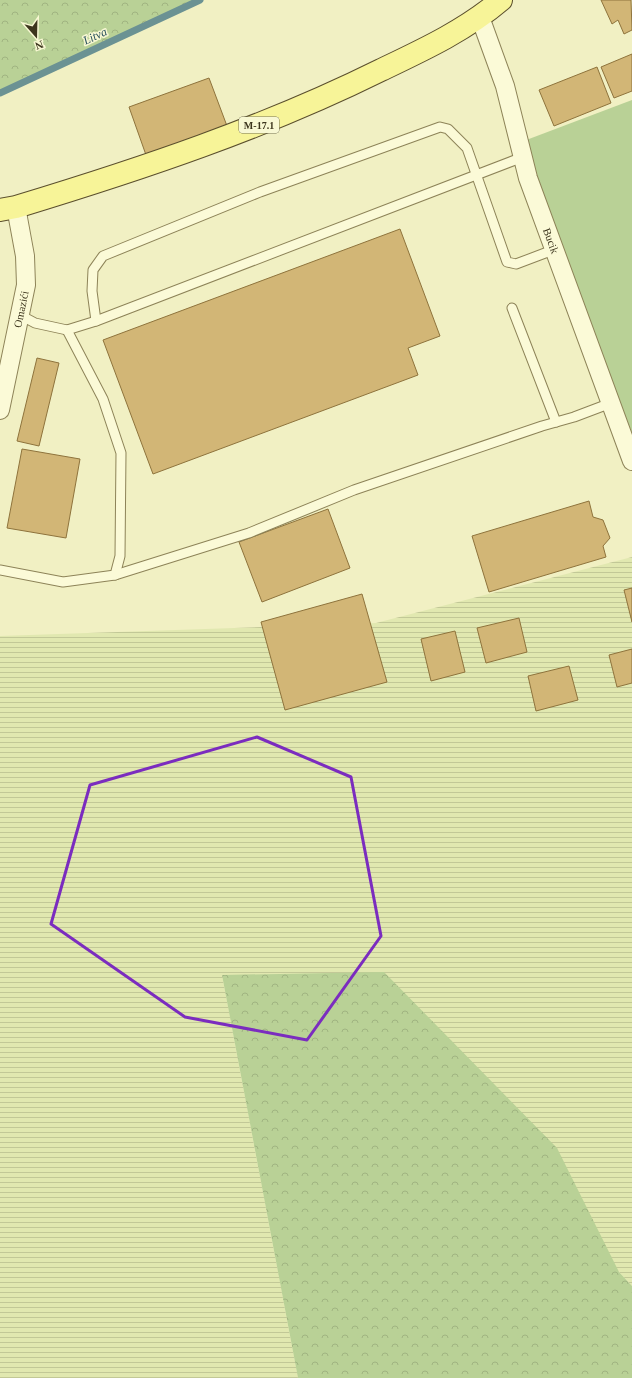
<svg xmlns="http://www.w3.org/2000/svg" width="632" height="1378" viewBox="0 0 632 1378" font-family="'Times New Roman',serif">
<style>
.farmland{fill:url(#farmland-rules)}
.grass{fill:#b9d196}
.forest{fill:url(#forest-crowns)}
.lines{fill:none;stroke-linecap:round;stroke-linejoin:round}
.stream{stroke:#6b9293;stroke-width:7}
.building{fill:#d2b676;stroke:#8e733c}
.service-casing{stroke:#8d8358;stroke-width:11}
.minor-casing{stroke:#8d8358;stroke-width:20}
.primary-casing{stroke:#5b4f2d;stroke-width:24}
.service{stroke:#fbfad7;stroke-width:9}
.minor{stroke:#fbfad7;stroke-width:18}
.primary{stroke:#f7f498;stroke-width:22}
.marked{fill:none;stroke:#7b2cbf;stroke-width:3;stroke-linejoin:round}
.labels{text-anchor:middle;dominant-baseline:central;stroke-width:3;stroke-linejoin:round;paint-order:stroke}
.shield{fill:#f8f8d3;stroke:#747054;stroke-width:1}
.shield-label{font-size:10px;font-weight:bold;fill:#3c351d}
.street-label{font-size:11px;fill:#3c351d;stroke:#f8f8d3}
.water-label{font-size:12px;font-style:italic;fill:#2b525d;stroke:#f8f8d3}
</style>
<defs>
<pattern id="farmland-rules" width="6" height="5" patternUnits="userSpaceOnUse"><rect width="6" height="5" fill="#e1e8b0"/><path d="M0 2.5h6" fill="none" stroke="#c2c897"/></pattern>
<pattern id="forest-crowns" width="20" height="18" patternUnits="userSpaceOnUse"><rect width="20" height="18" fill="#b9d196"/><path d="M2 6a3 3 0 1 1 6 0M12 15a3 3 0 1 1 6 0" fill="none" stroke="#a0b481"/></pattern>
</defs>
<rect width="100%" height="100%" fill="#f1f0c3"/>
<path class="farmland" d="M632 557V1286L619 1272 222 975 298 1378H0V636L376 623Z"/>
<path class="grass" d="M632 100V433L521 142Z"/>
<g class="forest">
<path d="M0 0H200L0 93Z"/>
<path d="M384 972 557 1148 619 1272 632 1286V1378H298L222 975Z"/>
</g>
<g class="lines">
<path class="stream" d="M0 93 200 0"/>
</g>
<g class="building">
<path d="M601 0H631L632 30 624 34 618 20 612 24Z"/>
<path d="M632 54V91L614 98 601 67Z"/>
<path d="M597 67 611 103 554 126 539 90Z"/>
<path d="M209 78 227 126 146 155 129 107Z"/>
<path d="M400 229 440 336 408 348 418 375 153 474 103 340Z"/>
<path d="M37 358 59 363 39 446 17 441Z"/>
<path d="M22 449 80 459 66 538 7 528Z"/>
<path d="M589 501 593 517 603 520 610 538 603 546 606 557 489 592 472 536Z"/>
<path d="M328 509 350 568 262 602 239 542Z"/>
<path d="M632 588V622L624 590Z"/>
<path d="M362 594 387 682 285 710 261 622Z"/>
<path d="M519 618 527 652 486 663 477 628Z"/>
<path d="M455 631 465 672 431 681 421 639Z"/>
<path d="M632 649V683L617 687 609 655Z"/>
<path d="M569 666 578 700 536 711 528 676Z"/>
</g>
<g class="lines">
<defs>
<g id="service">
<path d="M512 308 556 422"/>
<path d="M20 315 35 323 67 330 96 321 523 157"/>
<path d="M96 321 92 291 93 270 103 256 260 192 440 127 448 129 467 148 507 262 516 264 553 250"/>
<path d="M0 570 63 582 115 575 120 556 121 453 103 399 67 330"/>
<path d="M115 575 249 533 354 490 542 426 574 417 611 403"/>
</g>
<g id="minor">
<path id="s1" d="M480 17 505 86 528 178 632 461"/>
<path id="s2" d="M0 410 26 285 25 256 16 207"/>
</g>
<path id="primary" d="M0 210 16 207C141 169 264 128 381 70 423 50 466 30 501 0"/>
</defs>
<use href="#service" class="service-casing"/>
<use href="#minor" class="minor-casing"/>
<use href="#primary" class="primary-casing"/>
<use href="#service" class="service"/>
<use href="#minor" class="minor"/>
<use href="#primary" class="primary"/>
</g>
<path class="marked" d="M257 737 351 777 381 936 307 1040 185 1017 51 924 90 785Z"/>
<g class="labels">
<rect class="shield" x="239" y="117" width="40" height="16" rx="3"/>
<g class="shield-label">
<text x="259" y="125">M-17.1</text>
</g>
<g class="street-label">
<text stroke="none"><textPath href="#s1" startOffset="235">Bucik</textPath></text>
<text stroke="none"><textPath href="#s2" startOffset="103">Omazići</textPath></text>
</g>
<g class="water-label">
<text transform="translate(95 36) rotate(-25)">Litva</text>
</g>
</g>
<g transform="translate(36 36) rotate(160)" stroke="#f8f8d3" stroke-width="3" paint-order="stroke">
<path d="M0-3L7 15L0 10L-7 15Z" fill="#3c351d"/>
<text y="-6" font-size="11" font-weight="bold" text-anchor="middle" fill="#3c351d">N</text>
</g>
</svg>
